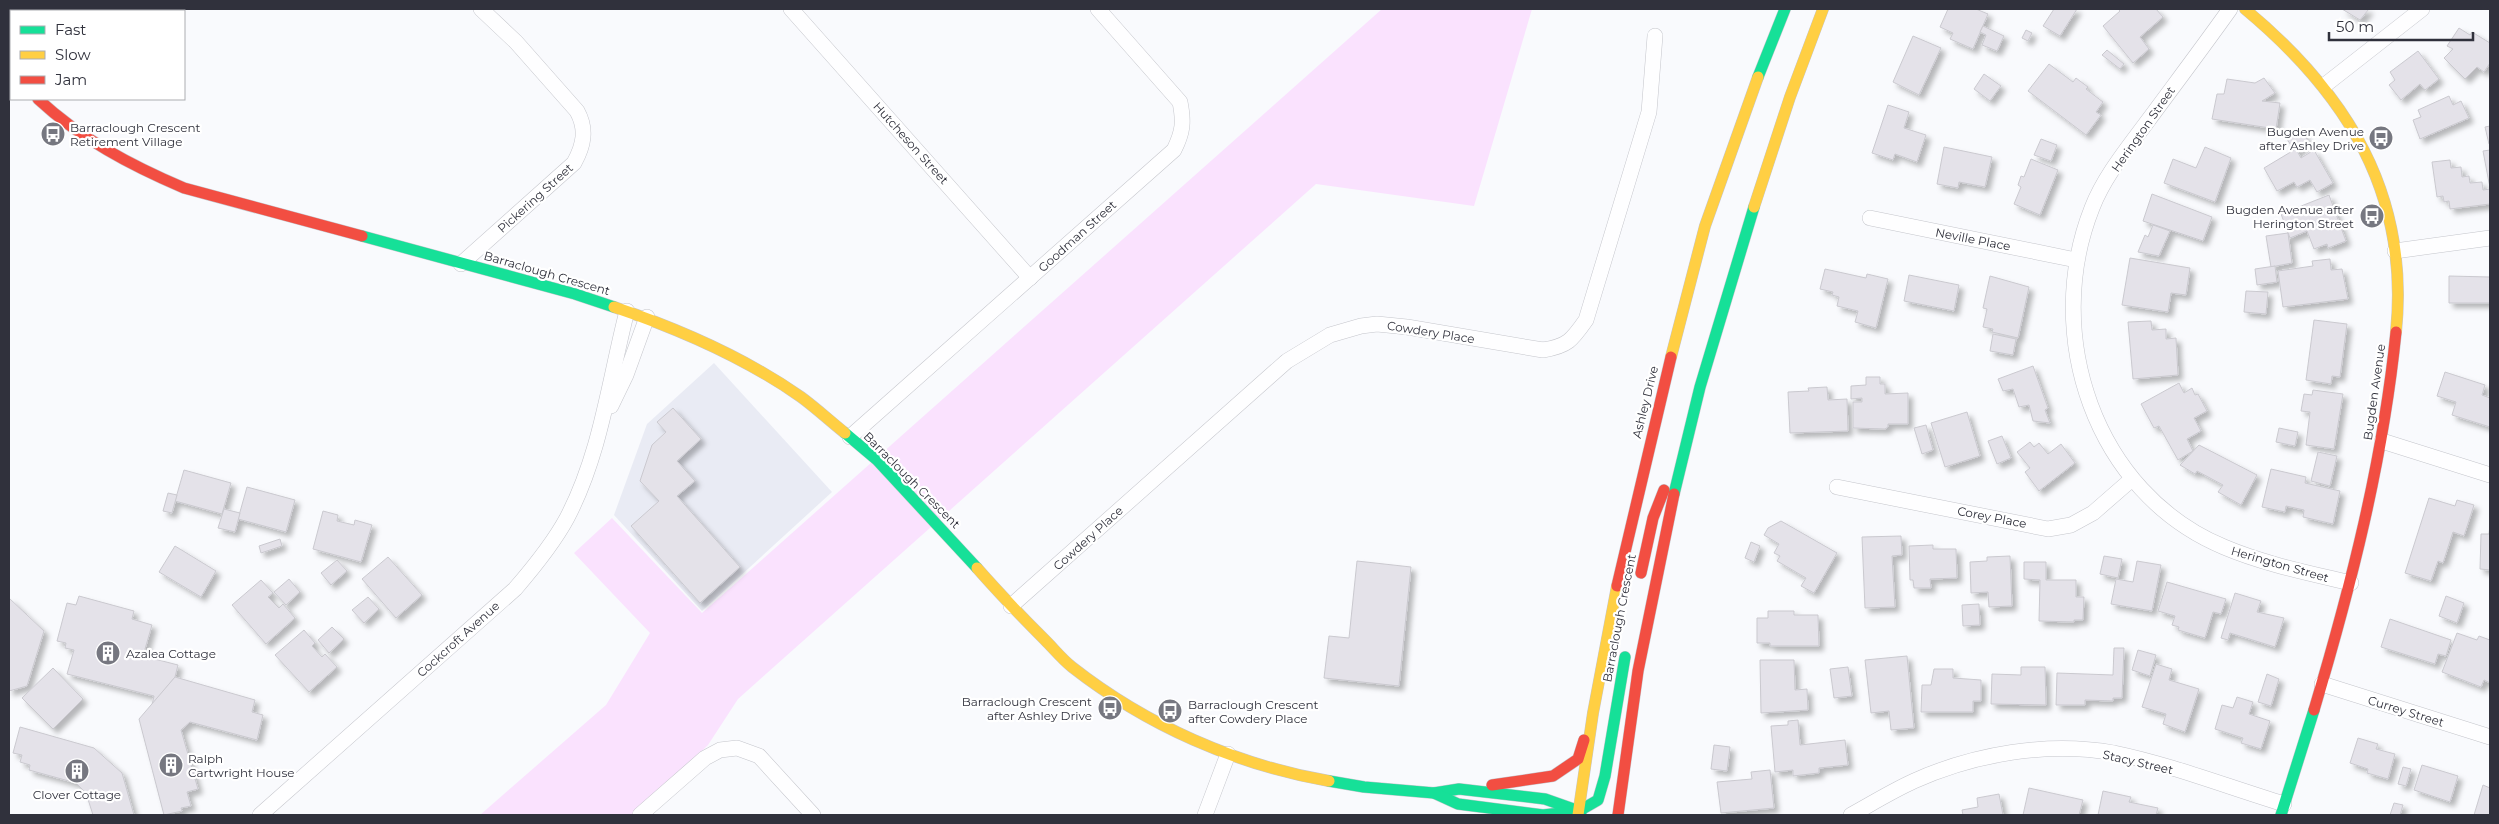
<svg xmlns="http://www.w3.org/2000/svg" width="2499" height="824" viewBox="0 0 2499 824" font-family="Montserrat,sans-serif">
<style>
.built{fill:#e9ebf4}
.green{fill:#fae2fe}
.building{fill:#e4e2e9;stroke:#cac9cf;filter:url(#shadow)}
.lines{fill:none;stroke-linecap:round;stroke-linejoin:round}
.street-casing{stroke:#c5c6cc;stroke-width:16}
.fast-casing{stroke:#c5c6cc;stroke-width:12}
.slow-casing{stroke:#c5c6cc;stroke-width:12}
.jam-casing{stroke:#c5c6cc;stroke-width:12}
.street{stroke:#fefeff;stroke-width:15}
.fast{stroke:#16e098;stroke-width:11}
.slow{stroke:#ffcf43;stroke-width:11}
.jam{stroke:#f24e42;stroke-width:11}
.labels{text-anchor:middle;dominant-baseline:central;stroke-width:4.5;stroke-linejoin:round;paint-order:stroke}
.poi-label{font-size:12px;fill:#30313c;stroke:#fff;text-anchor:start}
.street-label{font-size:12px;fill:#30313c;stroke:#fff}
</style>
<defs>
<filter id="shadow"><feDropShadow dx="4.5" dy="4.5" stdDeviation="2.5" flood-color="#0004"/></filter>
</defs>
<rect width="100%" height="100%" fill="#f9fafd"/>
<path class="built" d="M714 363 832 492 702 611 614 515 647 424Z"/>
<path class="green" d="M1382 9H1532L1474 206 1316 184 738 699 708 745 635 815H480L606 705 650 633 574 553 612 518 702 613Z"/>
<g class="building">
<path d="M1948 9H1976L1988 14 1973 49 1950 39 1953 33 1940 27Z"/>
<path d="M2054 9H2077L2060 36 2043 26Z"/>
<path d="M2118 9H2156L2163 17 2140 37 2149 49 2133 63 2103 26 2120 11Z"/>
<path d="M2342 9H2369L2360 20Z"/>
<path d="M1983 26 2004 36 1997 51 1982 45 1986 35 1980 32Z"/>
<path d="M2459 28 2470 35 2472 32 2490 43V63L2484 72 2477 67 2465 79 2444 58 2453 49 2447 46Z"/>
<path d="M2026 30 2032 33 2028 41 2022 38Z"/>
<path d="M1913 36 1941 48 1919 95 1893 82Z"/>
<path d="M2107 50 2124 64 2120 69 2102 55Z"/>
<path d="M2418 51 2439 79 2425 90 2420 84 2401 100 2389 85 2395 80 2390 72Z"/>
<path d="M2049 64 2073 82 2076 78 2088 87 2086 89 2103 102 2096 112 2101 115 2086 135 2028 91Z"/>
<path d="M1984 74 2001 86 1990 101 1974 89Z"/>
<path d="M2264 78 2275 93 2262 101 2280 103 2276 129 2212 119 2217 94H2224L2227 79 2255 83Z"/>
<path d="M2449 96 2453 105 2461 101 2469 118 2420 139 2413 120 2421 117 2418 110Z"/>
<path d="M1888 105 1909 112 1904 128 1926 135 1917 162 1895 154 1893 160 1872 153Z"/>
<path d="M2490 126V144H2489L2485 127Z"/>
<path d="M2299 127 2310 144 2297 151 2301 158 2314 150 2333 183 2317 192 2310 180 2297 187 2294 182 2277 191 2264 168 2294 150 2285 136Z"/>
<path d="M2041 139 2057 145 2051 161 2034 155Z"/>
<path d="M1944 147 1992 157 1985 187 1959 182 1958 188 1937 184Z"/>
<path d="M2205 147 2231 158 2215 202 2164 183 2173 159 2196 168Z"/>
<path d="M2490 150V188L2483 151Z"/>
<path d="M2031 159 2058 170 2040 215 2014 204 2021 187 2018 185 2021 176 2024 177Z"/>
<path d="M2450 160 2451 168 2461 167 2462 177 2469 176 2470 183 2482 182 2483 190 2490 189V204L2450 209 2449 201 2444 202 2443 196 2437 197 2432 162Z"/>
<path d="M2152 194 2212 217 2203 241 2143 221Z"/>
<path d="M2329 195 2346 241 2328 248 2327 244 2314 249 2307 231 2290 238 2281 214Z"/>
<path d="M2153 225 2170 231 2159 256 2138 252 2145 235 2148 237Z"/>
<path d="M2288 233 2292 263 2271 267 2266 236Z"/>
<path d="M2130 258 2190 268 2186 295 2171 293 2168 312 2122 305Z"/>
<path d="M2330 259 2331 270 2342 269 2348 299 2283 307 2278 271 2313 266 2312 261Z"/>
<path d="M2275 266 2277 282 2257 285 2255 269Z"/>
<path d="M1825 269 1866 278 1867 274 1888 279 1876 328 1855 322 1858 311 1837 306 1839 297 1832 295 1833 292 1820 289Z"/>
<path d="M1909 275 1959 285 1954 311 1904 301Z"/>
<path d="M1990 276 2029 287 2018 338 1992 332 1993 329 1983 327 1987 309 1983 308Z"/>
<path d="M2449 276 2490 277V303H2449Z"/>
<path d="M2246 291 2268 292 2266 314 2244 312Z"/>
<path d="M2314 320 2347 324 2340 377 2332 376 2331 384 2306 380Z"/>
<path d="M2151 321 2152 330 2166 329V339L2176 338 2178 375 2133 379 2128 322Z"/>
<path d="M1993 334 2016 339 2013 355 1990 351Z"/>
<path d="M2033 366 2048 408 2045 410 2050 423 2033 421 2029 405 2019 407 2013 389 2003 391 1998 379Z"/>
<path d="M2445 372 2485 385 2482 395 2490 398V427L2452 415 2456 402 2437 396Z"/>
<path d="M1866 377H1880V384H1885V394L1908 393V424H1888V427L1885 429 1853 428V402H1862V398L1851 399V386L1866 385Z"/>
<path d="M2179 383 2184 393 2192 388 2195 395 2198 394 2207 411 2194 418 2201 431 2187 439 2193 451 2178 460 2159 426 2154 428 2141 404Z"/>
<path d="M1827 387 1828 400 1847 399 1848 431 1790 433 1788 392 1809 391 1808 388Z"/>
<path d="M2313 390 2343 394 2334 449 2306 445 2310 412 2301 411 2304 394 2312 395Z"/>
<path d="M673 408 701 439 677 461 695 481 677 496 740 567 700 603 631 526 659 501 640 481 652 445 666 432 657 422Z"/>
<path d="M1967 412 1980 456 1945 467 1931 423Z"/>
<path d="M1926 425 1933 450 1922 454 1914 428Z"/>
<path d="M2279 428 2298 432 2295 446 2276 442Z"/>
<path d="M2002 436 2011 458 1997 464 1988 441Z"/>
<path d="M2030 442 2034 447 2039 443 2048 454 2061 444 2075 463 2039 491 2025 472 2030 468 2017 452Z"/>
<path d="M2199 445 2257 475 2241 505 2218 492 2223 485 2197 471 2195 474 2180 465Z"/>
<path d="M2318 452 2337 456 2330 486 2311 481Z"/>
<path d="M2271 469 2306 477 2305 483 2340 491 2333 524 2303 517 2304 510 2286 506 2285 512 2262 507Z"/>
<path d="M184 470 231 483 222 514 175 501Z"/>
<path d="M247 487 295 500 286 532 238 519Z"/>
<path d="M168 493 177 495 172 513 163 511Z"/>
<path d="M2429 498 2455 506 2457 500 2474 505 2464 536 2453 532 2443 563 2438 561 2431 581 2405 573Z"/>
<path d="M224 509 240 513 235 532 218 528Z"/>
<path d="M323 511 338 515 337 521 354 525 355 520 372 525 361 562 313 549Z"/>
<path d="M1781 521 1837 553 1814 593 1801 586 1806 578 1777 561 1780 556 1774 553 1779 544 1764 535 1768 528Z"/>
<path d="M2490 524V570L2480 569 2481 534H2489Z"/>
<path d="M1901 536 1902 555 1892 556 1895 607 1865 608 1862 537Z"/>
<path d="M280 539 282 546 261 553 259 546Z"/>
<path d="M1751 542 1760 546 1754 562 1745 558Z"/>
<path d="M1933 545V549H1956L1957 578 1930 579 1931 588H1914L1913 580H1910L1909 546Z"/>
<path d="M175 546 216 571 201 597 159 572Z"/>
<path d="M2010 556 2012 606 1989 607 1988 592 1971 593 1970 562 1987 561V557Z"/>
<path d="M2104 556 2122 559 2118 578 2100 574Z"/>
<path d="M388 557 422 595 396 618 362 579Z"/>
<path d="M337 560 347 571 331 585 321 573Z"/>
<path d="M1357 561 1411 567 1399 686 1324 678 1329 636 1349 638Z"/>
<path d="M2137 561 2161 565 2152 611 2111 604 2116 579 2133 582Z"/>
<path d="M2024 562H2046V580H2076V597H2084L2083 620H2074V622L2039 621 2040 580 2024 579Z"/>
<path d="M289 579 300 592 286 605 274 592Z"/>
<path d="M261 580 273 593 268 597 279 608 283 604 295 618 266 644 232 605Z"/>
<path d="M2167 582 2226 599 2221 614 2213 612 2205 638 2178 630 2179 627 2172 625 2175 616 2158 611Z"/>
<path d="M2235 593 2261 601 2257 612 2284 618 2275 647 2230 633 2228 640 2221 638Z"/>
<path d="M79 596 134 611 132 619 152 625 143 656 178 665 175 677 152 705 154 696 67 674 74 650 65 648 66 643 57 641 67 603 76 605Z"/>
<path d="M2446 596 2464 603 2457 623 2439 616Z"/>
<path d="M368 597 379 609 364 623 352 610Z"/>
<path d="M9 598 44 631 27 686 9 691Z"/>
<path d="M1979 604 1980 625 1963 626 1962 605Z"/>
<path d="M1768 611H1794V615H1818L1819 646H1770V643H1757V618H1768Z"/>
<path d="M2390 619 2451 640 2446 656 2438 654 2435 664 2381 647Z"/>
<path d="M332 627 344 639 329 653 318 640Z"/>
<path d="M304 630 315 643 312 646 322 657 325 654 337 667 309 692 275 655Z"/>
<path d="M2457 633 2477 640 2479 636 2490 640V683L2484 680 2481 687 2442 672Z"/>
<path d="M2114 648H2124L2122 698H2113V701L2085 700V705H2056L2057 673 2113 675Z"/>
<path d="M2138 650 2156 655 2150 676 2132 670Z"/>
<path d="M1907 656 1914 728 1891 730 1889 711 1871 713 1865 660Z"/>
<path d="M1760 660H1794L1795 690 1807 689 1808 710 1761 713Z"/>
<path d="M2156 664 2172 669 2169 680 2199 689 2185 732 2163 724 2166 714 2142 707Z"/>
<path d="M1848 667 1852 696 1834 698 1830 669Z"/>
<path d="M2021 667H2045L2046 705 1991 704 1992 674 2021 675Z"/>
<path d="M53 668 83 699 53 729 22 698Z"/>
<path d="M1934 669H1953V678L1981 680V701H1973V712H1921L1922 685H1931Z"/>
<path d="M2267 674 2279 679 2271 706 2258 702Z"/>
<path d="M175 677 255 700 252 712 263 715 257 740 190 722 181 730 198 789 187 792 191 806 181 808 182 811 164 815 139 719Z"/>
<path d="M2237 697 2253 702 2249 714 2270 721 2261 749 2241 743 2243 738 2215 729 2222 705 2233 708Z"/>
<path d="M1798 720 1800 745 1845 740 1848 765 1819 768V773L1793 776V770L1775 772 1771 726 1788 725V721Z"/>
<path d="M20 727 94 748 122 773 134 815H93L86 793 76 783 29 770 30 765 20 762 22 755 13 753Z"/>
<path d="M2358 738 2378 744 2376 749 2395 754 2388 779 2367 773 2368 769 2350 763Z"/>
<path d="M1714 745 1730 747 1727 771 1711 769Z"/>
<path d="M2422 765 2458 776 2450 802 2414 790Z"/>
<path d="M2403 767 2411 769 2406 786 2398 784Z"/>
<path d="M1770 770 1774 808 1721 813 1717 782 1752 779 1751 772Z"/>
<path d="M2483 785 2490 788V815H2474Z"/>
<path d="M2029 788 2083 800 2079 815H2023Z"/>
<path d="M2103 791 2131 797 2129 802 2158 808 2156 815H2098Z"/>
<path d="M1999 794 2003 815H1963L1962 810 1978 807 1977 798Z"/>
<path d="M2394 803 2403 805 2400 815H2390Z"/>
</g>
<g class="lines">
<defs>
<g id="street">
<path d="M791 9 1030 278"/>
<path d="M2230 9C2203 47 2175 84 2147 122 2127 149 2104 177 2092 208 2042 334 2094 493 2224 547 2264 564 2309 573 2351 583"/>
<path d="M46 11 50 9"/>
<path d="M9 34 11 33"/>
<path d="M2325 85 2422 9"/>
<path d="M1870 218 2076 260"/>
<path d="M2395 251 2490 238"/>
<path d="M461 264 574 163C584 145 587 129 577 111L516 42 481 9"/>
<path d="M611 406 626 375 647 317"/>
<path d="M850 437 1174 150C1183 132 1184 122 1180 102L1098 9"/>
<path d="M2382 441 2490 475"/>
<path d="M1837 487 2048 529 2071 525 2093 513 2132 479"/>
<path d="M1011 606 1287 361 1330 335 1361 326 1377 324 1407 327 1543 350C1568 346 1572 340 1586 320L1649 112 1655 36"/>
<path d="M2322 684 2490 737"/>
<path d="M260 815 515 589C534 567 553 544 567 518 601 453 609 381 627 311"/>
<path d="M640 815 705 758 720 750 737 748 759 756 813 815"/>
<path d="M1205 815 1228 754"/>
<path d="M1851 815C1871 804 1892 791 1914 781 1974 754 2048 741 2114 753 2172 765 2228 787 2284 804"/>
</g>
<g id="fast">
<path d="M1758 77 1785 9"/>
<path d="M362 236 575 294 614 307"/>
<path d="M845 433 877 460 977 568"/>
<path d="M1674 494 1700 387 1754 207"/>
<path d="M1329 781 1364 787 1434 793 1459 789 1545 799 1579 811 1581 815"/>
<path d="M1434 793 1458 804 1543 815 1579 811 1598 800 1605 776 1625 657"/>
<path d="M2281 815 2314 710"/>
</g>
<g id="slow">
<path d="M2245 9C2347 94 2410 194 2396 332"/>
<path d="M9 65 11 68"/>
<path d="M1754 207 1790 97 1823 9"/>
<path d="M614 307C679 329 744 357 801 397 816 408 830 421 845 433"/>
<path d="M1671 357 1705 226 1758 77"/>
<path d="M977 568C999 593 1022 617 1045 640 1054 649 1062 659 1072 667 1146 725 1236 765 1329 781"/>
<path d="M1578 815 1593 713 1617 586"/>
</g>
<g id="jam">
<path d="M38 99C81 139 130 165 184 188L362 236"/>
<path d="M1641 573 1653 518 1664 490"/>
<path d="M1617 586 1671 357"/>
<path d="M2314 710C2351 586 2383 461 2396 332"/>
<path d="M1492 785 1553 776 1578 759 1584 740"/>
<path d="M1618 815 1638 671 1674 494"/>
</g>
</defs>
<use href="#street" class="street-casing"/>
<use href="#fast" class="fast-casing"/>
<use href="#slow" class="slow-casing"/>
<use href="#jam" class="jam-casing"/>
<use href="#street" class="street"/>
<use href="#fast" class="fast"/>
<use href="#slow" class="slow"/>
<use href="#jam" class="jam"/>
</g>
<defs>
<symbol id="bus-disc" viewBox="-11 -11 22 22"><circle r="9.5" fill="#767780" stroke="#fff"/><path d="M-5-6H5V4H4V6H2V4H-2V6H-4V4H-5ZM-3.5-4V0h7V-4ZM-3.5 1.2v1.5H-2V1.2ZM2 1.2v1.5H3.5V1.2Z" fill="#fff"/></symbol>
<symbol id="building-disc" viewBox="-11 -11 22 22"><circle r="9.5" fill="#767780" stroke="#fff"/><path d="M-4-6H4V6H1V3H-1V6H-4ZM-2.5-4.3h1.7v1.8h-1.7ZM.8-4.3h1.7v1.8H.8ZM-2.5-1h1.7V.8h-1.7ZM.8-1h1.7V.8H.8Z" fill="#fff"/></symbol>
</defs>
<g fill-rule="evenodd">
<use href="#bus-disc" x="39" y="120" width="28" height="28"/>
<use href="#bus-disc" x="2367" y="124" width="28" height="28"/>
<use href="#bus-disc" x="2358" y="202" width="28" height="28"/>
<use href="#building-disc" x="94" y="639" width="28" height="28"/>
<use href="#bus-disc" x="1096" y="694" width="28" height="28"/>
<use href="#bus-disc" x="1156" y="697" width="28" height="28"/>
<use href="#building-disc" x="157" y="751" width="28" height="28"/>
<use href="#building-disc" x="63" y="757" width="28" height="28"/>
</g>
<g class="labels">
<g class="poi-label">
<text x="70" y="127">Barraclough Crescent<tspan x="70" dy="14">Retirement Village</tspan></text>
<text x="2364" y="131" text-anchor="end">Bugden Avenue<tspan x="2364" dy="14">after Ashley Drive</tspan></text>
<text x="2354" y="209" text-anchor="end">Bugden Avenue after<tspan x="2354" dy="14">Herington Street</tspan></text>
<text x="126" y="653">Azalea Cottage</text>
<text x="1092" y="701" text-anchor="end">Barraclough Crescent<tspan x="1092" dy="14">after Ashley Drive</tspan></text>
<text x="1188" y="704">Barraclough Crescent<tspan x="1188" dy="14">after Cowdery Place</tspan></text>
<text x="188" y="758">Ralph<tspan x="188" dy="14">Cartwright House</tspan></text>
<text x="77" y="794" text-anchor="middle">Clover Cottage</text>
</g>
<g class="street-label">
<text transform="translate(2143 129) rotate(-55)">Herington Street</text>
<text transform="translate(911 143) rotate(48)">Hutcheson Street</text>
<text transform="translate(535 198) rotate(-42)">Pickering Street</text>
<text transform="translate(1077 236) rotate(-42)">Goodman Street</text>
<text transform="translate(1973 239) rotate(11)">Neville Place</text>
<text transform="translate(547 273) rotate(16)">Barraclough Crescent</text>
<text transform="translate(1431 332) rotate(9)">Cowdery Place</text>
<text transform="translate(2374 392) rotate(-82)">Bugden Avenue</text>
<text transform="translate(1645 402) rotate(-76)">Ashley Drive</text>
<text transform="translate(912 480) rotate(45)">Barraclough Crescent</text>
<text transform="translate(1992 517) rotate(11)">Corey Place</text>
<text transform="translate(1088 538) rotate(-42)">Cowdery Place</text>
<text transform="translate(2280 564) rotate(16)">Herington Street</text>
<text transform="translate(1619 618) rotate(-79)">Barraclough Crescent</text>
<text transform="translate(458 639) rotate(-42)">Cockcroft Avenue</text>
<text transform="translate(2406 711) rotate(17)">Currey Street</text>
<text transform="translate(2138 762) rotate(13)">Stacy Street</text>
</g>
</g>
<rect width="2499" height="824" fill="none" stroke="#30313c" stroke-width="20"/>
<rect x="10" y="10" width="175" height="90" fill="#ffffff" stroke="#acadb1"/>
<rect x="20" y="26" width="25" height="8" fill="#16e098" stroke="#acadb1"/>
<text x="55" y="35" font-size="15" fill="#30313c">Fast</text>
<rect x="20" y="51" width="25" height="8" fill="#ffcf43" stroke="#acadb1"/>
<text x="55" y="60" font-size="15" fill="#30313c">Slow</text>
<rect x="20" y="76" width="25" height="8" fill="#f24e42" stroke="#acadb1"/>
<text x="55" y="85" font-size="15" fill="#30313c">Jam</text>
<path d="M2329 32v8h144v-8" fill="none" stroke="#30313c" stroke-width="2.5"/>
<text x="2336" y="32" font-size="15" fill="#30313c" stroke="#ffffff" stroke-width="4" paint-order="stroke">50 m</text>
</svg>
